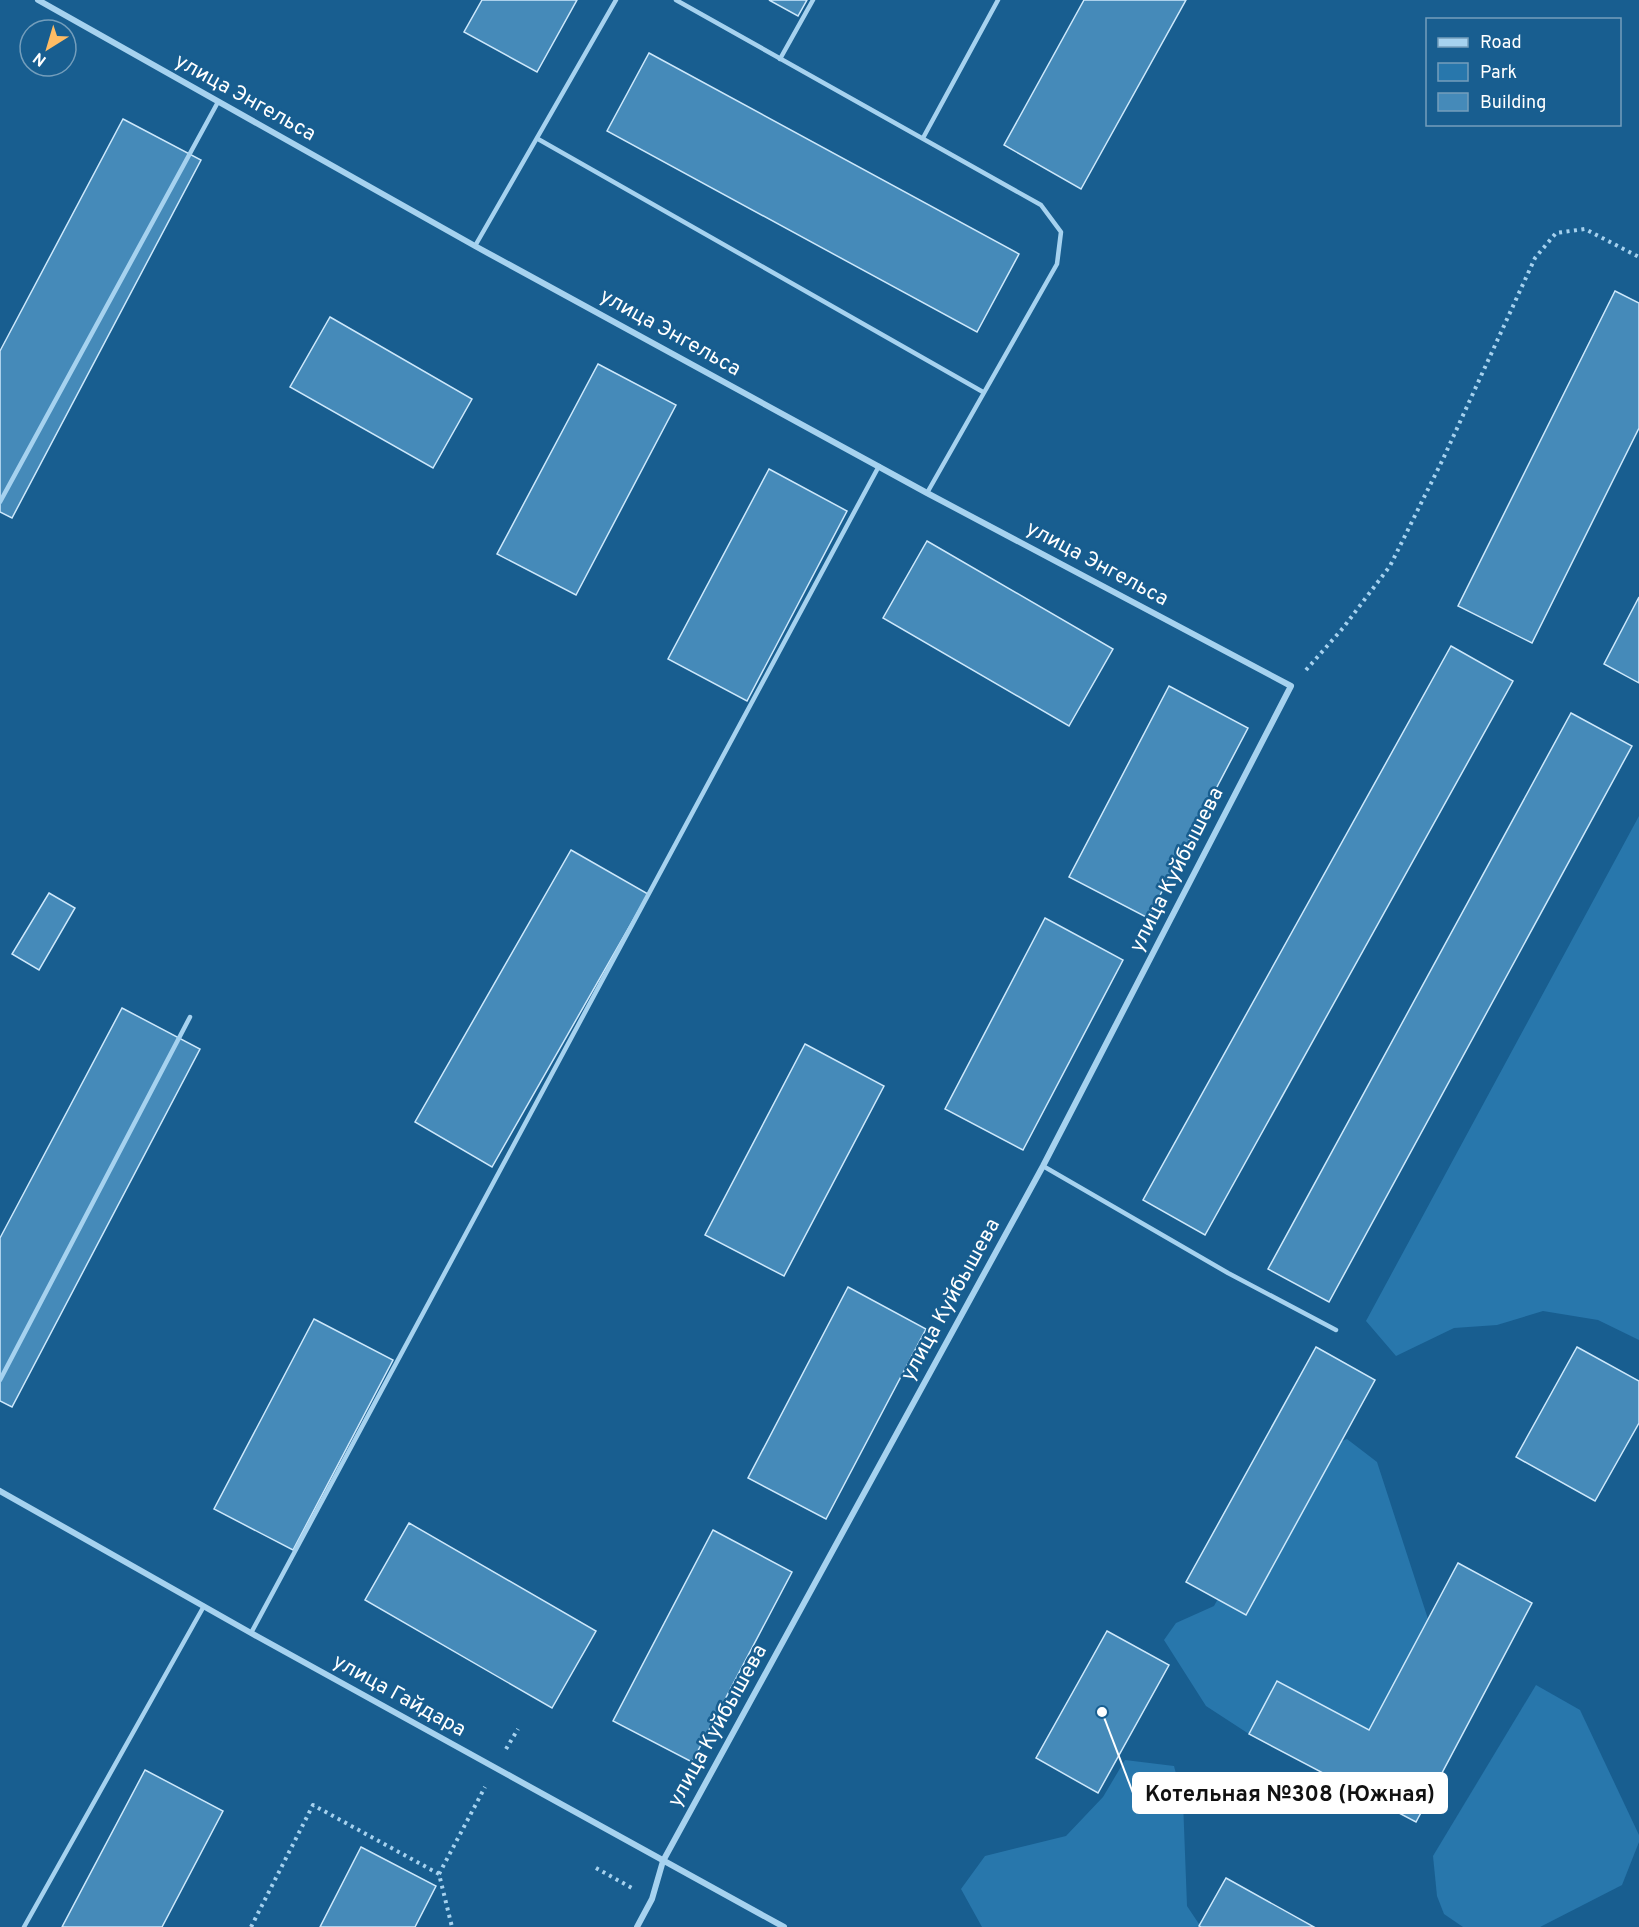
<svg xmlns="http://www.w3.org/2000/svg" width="1639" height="1927" viewBox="0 0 1639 1927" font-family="Overpass,sans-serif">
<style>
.green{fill:#2877ac}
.building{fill:#458ab9;stroke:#cde8fb;stroke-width:1.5}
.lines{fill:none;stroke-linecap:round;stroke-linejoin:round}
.path{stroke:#a6d2ef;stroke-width:4;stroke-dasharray:3 4.5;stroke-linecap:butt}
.lane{stroke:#a6d2ef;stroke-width:4.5}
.street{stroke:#a6d2ef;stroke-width:6}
.labels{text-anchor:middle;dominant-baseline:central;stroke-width:5;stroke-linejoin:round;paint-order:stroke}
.street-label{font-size:21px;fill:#fff;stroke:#185e90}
.leader{fill:none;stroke:#fff;stroke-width:2}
.callout-dot{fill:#fff;stroke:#185e90;stroke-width:2}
.callout{fill:#fff;stroke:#fff;stroke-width:2}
.callout-label{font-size:22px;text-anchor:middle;font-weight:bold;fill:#111}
</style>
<rect width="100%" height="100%" fill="#185e90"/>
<g class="green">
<path d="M1639 816V1340L1598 1320 1543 1311 1497 1325 1454 1328 1396 1356 1366 1321Z"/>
<path d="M1347 1439 1377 1462 1428 1619 1369 1730 1277 1681 1249 1734 1206 1706 1164 1640 1176 1623 1214 1606 1295 1459Z"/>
<path d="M1536 1685 1580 1710 1639 1835V1842L1622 1885 1540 1927H1463L1444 1914 1437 1896 1433 1856Z"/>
<path d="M1125 1760 1174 1766 1183 1801 1187 1906 1201 1927H982L961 1889 985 1856 1066 1836 1103 1797Z"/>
</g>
<g class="building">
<path d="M482 0H577L537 72 464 32Z"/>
<path d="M769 0H807L798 16Z"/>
<path d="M1084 0H1186L1081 189 1004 145Z"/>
<path d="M649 53 1019 254 977 332 607 131Z"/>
<path d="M123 119 201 160 12 518 0 512V351Z"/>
<path d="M1615 291 1639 303V428L1532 643 1458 606Z"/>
<path d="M330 317 472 399 433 468 290 387Z"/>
<path d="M598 364 676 405 576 595 497 554Z"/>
<path d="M769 469 847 511 747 701 668 659Z"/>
<path d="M927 541 1113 649 1069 726 883 618Z"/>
<path d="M1639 597V683L1604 664Z"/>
<path d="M1451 646 1513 681 1205 1235 1143 1200Z"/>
<path d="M1169 686 1248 728 1148 918 1069 877Z"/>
<path d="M1571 713 1632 746 1329 1302 1268 1269Z"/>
<path d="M571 850 648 894 492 1167 415 1122Z"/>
<path d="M49 893 75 908 39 970 12 954Z"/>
<path d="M1045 918 1123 960 1023 1150 945 1109Z"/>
<path d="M122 1008 200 1049 12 1407 0 1401V1238Z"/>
<path d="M805 1044 884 1086 784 1276 705 1235Z"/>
<path d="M848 1287 926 1329 826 1519 748 1478Z"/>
<path d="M314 1319 393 1360 293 1550 214 1509Z"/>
<path d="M1316 1347 1375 1380 1246 1615 1186 1582Z"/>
<path d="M1577 1347 1639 1381V1423L1595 1501 1516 1457Z"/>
<path d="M409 1523 596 1631 552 1708 365 1600Z"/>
<path d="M713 1530 792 1572 692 1762 613 1721Z"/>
<path d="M1458 1563 1532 1603 1416 1822 1249 1734 1277 1681 1369 1730Z"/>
<path d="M1107 1631 1169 1665 1098 1793 1036 1758Z"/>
<path d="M145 1770 223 1811 162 1927H62Z"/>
<path d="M361 1847 436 1886 415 1927H320Z"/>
<path d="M1226 1878 1314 1927H1201L1199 1926Z"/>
</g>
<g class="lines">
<g class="path">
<path d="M1306 670 1343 628 1390 566 1443 459 1535 258 1556 233 1585 229 1639 257"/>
<path d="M506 1749 518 1729"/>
<path d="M596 1868 632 1888"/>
<path d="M439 1874 485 1787"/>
<path d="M251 1927 313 1805 439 1874 452 1927"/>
</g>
<g class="lane">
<path d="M676 0 1041 205 1061 232 1057 264 927 493"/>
<path d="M780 59 813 0"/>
<path d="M923 138 998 0"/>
<path d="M538 139 983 392"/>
<path d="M475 246 616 0"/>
<path d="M0 502 218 102"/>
<path d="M1043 1166 1228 1273 1336 1330"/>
<path d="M0 1380 190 1017"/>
<path d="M251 1633 879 466"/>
<path d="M24 1927 204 1606"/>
</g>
<g class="street">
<path d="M38 0 475 246 927 493 1291 686 1043 1166 663 1861 652 1899 637 1927"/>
<path d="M0 1491 251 1633 784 1927"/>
</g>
</g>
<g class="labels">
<g class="street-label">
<text transform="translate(245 98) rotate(29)">улица Энгельса</text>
<text transform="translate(670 333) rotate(29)">улица Энгельса</text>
<text transform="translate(1097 564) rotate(28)">улица Энгельса</text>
<text transform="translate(1177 870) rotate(-63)">улица Куйбышева</text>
<text transform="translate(951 1300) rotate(-61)">улица Куйбышева</text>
<text transform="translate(399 1696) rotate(29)">улица Гайдара</text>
<text transform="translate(718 1726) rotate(-61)">улица Куйбышева</text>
</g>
</g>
<path class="leader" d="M1102 1712L1133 1793"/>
<circle class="callout-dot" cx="1102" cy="1712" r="6"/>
<rect class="callout" x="1133" y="1773" width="314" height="40" rx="6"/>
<g class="callout-label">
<text x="1290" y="1801">Котельная №308 (Южная)</text>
</g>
<rect x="1426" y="18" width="195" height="108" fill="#185e90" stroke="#749ebc" stroke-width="1.5"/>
<rect x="1438" y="38" width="30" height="9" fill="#a6d2ef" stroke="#749ebc" stroke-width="1.5"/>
<text x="1480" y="48" font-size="18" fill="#ffffff">Road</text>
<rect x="1438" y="63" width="30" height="18" fill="#2877ac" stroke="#749ebc" stroke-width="1.5"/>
<text x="1480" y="78" font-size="18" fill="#ffffff">Park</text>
<rect x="1438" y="93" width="30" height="18" fill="#458ab9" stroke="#749ebc" stroke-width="1.5"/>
<text x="1480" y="108" font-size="18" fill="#ffffff">Building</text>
<g transform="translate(48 48) rotate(217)"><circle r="28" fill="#185e90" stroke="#749ebc" stroke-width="1.5"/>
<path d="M0-4.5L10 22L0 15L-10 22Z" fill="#ffbc64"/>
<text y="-9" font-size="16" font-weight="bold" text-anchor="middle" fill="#ffffff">N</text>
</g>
</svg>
